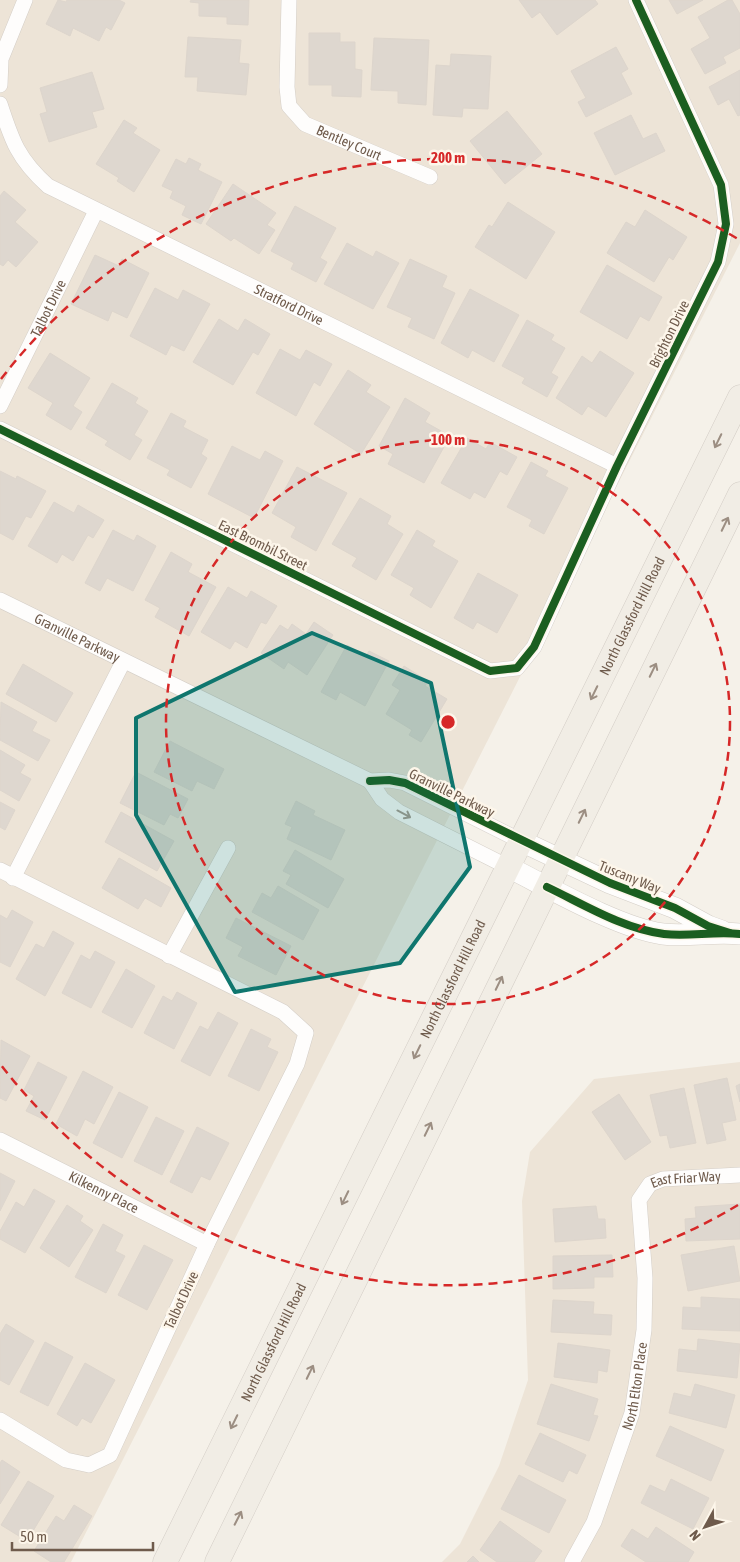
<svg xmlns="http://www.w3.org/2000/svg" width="740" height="1562" viewBox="0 0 740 1562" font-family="'Asap Condensed',sans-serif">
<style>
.residential{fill:#ede4d7}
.building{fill:#ded7cf;stroke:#ddd5cc}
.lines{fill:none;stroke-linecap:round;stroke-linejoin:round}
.street-casing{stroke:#d4cec7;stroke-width:16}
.secondary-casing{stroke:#d4cec7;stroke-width:22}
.primary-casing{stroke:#d3cdc6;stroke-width:25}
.street{stroke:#fefdfc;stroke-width:15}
.secondary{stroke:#fefdfc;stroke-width:21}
.primary{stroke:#f1ede5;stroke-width:24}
.cycleway-casing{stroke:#fdf6ea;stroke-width:11}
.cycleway{stroke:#1b5e20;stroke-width:8}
.oneway{stroke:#9c8e82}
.oneway2{stroke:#a89c92}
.marked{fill:#0f766e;fill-opacity:0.2;stroke:#0f766e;stroke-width:4;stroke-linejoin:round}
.ring{fill:none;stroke:#d62828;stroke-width:2.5;stroke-dasharray:9 6}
.labels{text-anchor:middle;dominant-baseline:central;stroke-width:5;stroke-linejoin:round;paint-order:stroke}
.street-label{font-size:14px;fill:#6f5b4c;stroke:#fdf6ea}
.centre{fill:#d62828;stroke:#fdf6ea;stroke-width:2.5}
.ring-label{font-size:15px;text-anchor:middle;font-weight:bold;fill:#d62828;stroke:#fdf6ea;stroke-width:5;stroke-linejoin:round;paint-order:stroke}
</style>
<rect width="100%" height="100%" fill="#f5f1e9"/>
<g class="residential">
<path d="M0 0H740V243L71 1562H0Z"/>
<path d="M740 1062V1562H442L460 1544 499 1466 528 1380 522 1201 530 1152 594 1079Z"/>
</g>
<g class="building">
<path d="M58 0 66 2 67 0H119L125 3 111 30 106 27 99 41 73 28 70 36 46 24Z"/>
<path d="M191 0H249L248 25 227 24V17L199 16V3L190 2Z"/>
<path d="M519 0H595L598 4 557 35 540 12 532 18Z"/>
<path d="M669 0H703L677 14Z"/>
<path d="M728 0H732L740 14V48L723 57 726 63 705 74 691 49 710 38 698 17Z"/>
<path d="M309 33H340V42H355V69L362 70 361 97 332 96V85H309Z"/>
<path d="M188 37 241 40 239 63 249 64 246 95 197 91 198 77H185Z"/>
<path d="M374 38 429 40 426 105 398 103V91L371 90Z"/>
<path d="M616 47 628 69 621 73 632 94 586 117 578 102 586 98 571 71Z"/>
<path d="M451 54 491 56 488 109 463 108 462 117 433 115 436 65 450 66Z"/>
<path d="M740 70V115L738 116 729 99 718 105 709 87Z"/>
<path d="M92 72 104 109 92 112 97 127 49 142 40 114 47 112 40 88Z"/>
<path d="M507 111 542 154 505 184 470 141Z"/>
<path d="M631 115 643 139 656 133 665 151 615 175 594 133Z"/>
<path d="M124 120 137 128 133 133 160 150 134 192 117 181 119 178 96 164Z"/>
<path d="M189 158 201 164 198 170 222 182 201 224 182 215 186 206 170 198 173 191 162 186 176 159 186 164Z"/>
<path d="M233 184 276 213 267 225 275 230 259 254 234 238 231 241 206 224Z"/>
<path d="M4 191 26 210 15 222 38 242 16 267 8 260 3 266 0 264V196Z"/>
<path d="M508 202 555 232 526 279 475 247 489 225 492 227Z"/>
<path d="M295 206 336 228 320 258 327 262 316 282 291 269 294 263 271 251Z"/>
<path d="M645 210 687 237 673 260 669 257 654 282 607 253 626 222 635 227Z"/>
<path d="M347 243 373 257 376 251 399 263 373 309 324 284Z"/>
<path d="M95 255 119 266 122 259 149 273 127 318 112 311 108 321 71 304Z"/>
<path d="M410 259 447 276 442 287 455 293 434 339 408 327 412 318 387 307Z"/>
<path d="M607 265 662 297 649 321 640 316 627 339 580 312Z"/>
<path d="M155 288 178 300 183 290 210 304 184 351 171 345 166 355 130 336Z"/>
<path d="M470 289 519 315 494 362 472 350 468 358 441 343Z"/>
<path d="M219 319 238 331 245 319 270 334 258 355 253 352 233 385 193 362Z"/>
<path d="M527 320 554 335 551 340 565 348 551 373 558 377 547 397 522 383 525 378 502 366Z"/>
<path d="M280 349 300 360 306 350 332 364 320 386 314 382 296 416 256 393Z"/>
<path d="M600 351 634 373 606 417 588 406 582 415 556 398 582 356 592 363Z"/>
<path d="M50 353 90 378 73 406 82 412 71 430 46 415 53 403 28 388Z"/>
<path d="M348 370 371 385 366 392 390 407 361 454 314 424Z"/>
<path d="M112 383 138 398 135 403 148 411 134 435 142 440 130 460 105 445 108 441 86 428Z"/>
<path d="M405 398 430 413 425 422 450 436 424 483 388 464 393 454 379 446Z"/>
<path d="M171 413 186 421 183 427 208 440 201 454 207 458 191 488 167 475 170 470 147 458Z"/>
<path d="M467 438 486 449 490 442 517 457 507 475 500 471 485 498 474 492 470 499 441 483Z"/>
<path d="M232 446 260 460 265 451 283 461 254 518 208 494Z"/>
<path d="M531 462 548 471 545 476 568 488 544 534 529 526 532 520 507 507Z"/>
<path d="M297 467 347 493 316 551 291 537 296 527 272 513Z"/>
<path d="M0 471 16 479 17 476 46 491 31 518 26 516 13 540 0 533Z"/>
<path d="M360 498 391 516 387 524 403 534 376 580 352 566 357 558 332 544Z"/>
<path d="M54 502 74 513 78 505 104 520 93 538 88 535 73 561 62 554 57 563 28 546Z"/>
<path d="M113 530 134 541 137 535 156 546 133 591 107 578 100 591 85 583Z"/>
<path d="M417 530 435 541 432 546 458 561 431 608 410 595 414 588 391 575Z"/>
<path d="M171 552 192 564 188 572 216 587 189 636 155 617 160 608 145 600Z"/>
<path d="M478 573 518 595 497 633 477 622 473 629 454 618Z"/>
<path d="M228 587 247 598 251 591 277 606 266 624 261 622 247 648 235 641 230 649 201 632Z"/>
<path d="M314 622 333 635 307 675 288 662 284 669 261 653 280 625 288 630 292 624 306 634Z"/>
<path d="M347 645 366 656 369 651 389 661 365 706 340 692 336 700 321 692Z"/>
<path d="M23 664 73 693 56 722 6 694Z"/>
<path d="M404 666 428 681 425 686 447 699 421 742 409 735 412 730 386 714 400 690 392 685Z"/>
<path d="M1 702 37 722 32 731 50 740 38 761 0 740Z"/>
<path d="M170 741 224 769 214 789 197 781 192 791 154 772Z"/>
<path d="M0 750 25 765 20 773 31 779 19 801 0 790Z"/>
<path d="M136 772 188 799 178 818 170 814 164 825 120 803Z"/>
<path d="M296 801 315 811 313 815 345 830 331 860 287 839 292 827 285 824Z"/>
<path d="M0 802 15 810 5 830 0 827Z"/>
<path d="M121 812 174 841 157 871 105 842Z"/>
<path d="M295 850 344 879 328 908 286 884 291 875 283 871Z"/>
<path d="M119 858 171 888 161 907 145 898 138 909 102 888Z"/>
<path d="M278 886 319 910 303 940 252 912 262 893 271 898Z"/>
<path d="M12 910 33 922 10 967 0 962V915L7 919Z"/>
<path d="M236 918 291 946 276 975 238 956 243 947 226 938Z"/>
<path d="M53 931 74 943 45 996 16 979 36 944 44 948Z"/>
<path d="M95 951 115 962 91 1008 62 993 81 955 90 960Z"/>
<path d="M126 969 155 986 132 1028 102 1012Z"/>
<path d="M177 992 197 1003 174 1049 144 1033 163 996 172 1001Z"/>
<path d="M218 1012 238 1023 210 1076 181 1061 200 1026 208 1030Z"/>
<path d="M251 1029 271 1039 267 1047 278 1052 259 1091 228 1076Z"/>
<path d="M1 1040 30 1056 6 1101 0 1098Z"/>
<path d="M38 1062 67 1077 45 1120 26 1111 34 1096 24 1090Z"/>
<path d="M83 1071 113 1087 94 1124 85 1119 77 1136 56 1124Z"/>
<path d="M727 1078 736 1120 722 1123 726 1140 707 1144 694 1085Z"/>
<path d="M740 1084V1102L736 1086Z"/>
<path d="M684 1088 696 1143 670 1148 667 1135 660 1136 650 1095Z"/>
<path d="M119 1092 148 1107 122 1158 93 1143Z"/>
<path d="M619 1094 651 1142 625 1160 592 1112Z"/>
<path d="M156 1117 184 1131 162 1175 134 1161Z"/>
<path d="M197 1127 229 1143 210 1180 201 1176 192 1193 170 1182Z"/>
<path d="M0 1173 15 1181 0 1211Z"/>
<path d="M34 1189 55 1201 25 1253 0 1239V1231L16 1202 24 1207Z"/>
<path d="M740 1204V1239L686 1241 685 1219 696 1218 695 1207Z"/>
<path d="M67 1205 83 1216 80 1221 93 1230 69 1267 40 1248Z"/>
<path d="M596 1206 598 1219H605L606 1238 555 1242 553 1209Z"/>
<path d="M103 1224 123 1235 115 1251 125 1256 106 1293 75 1277Z"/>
<path d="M144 1245 173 1260 147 1310 118 1295Z"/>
<path d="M734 1246 740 1281 688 1291 681 1255Z"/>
<path d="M612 1255 613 1277H594V1288L553 1289V1256Z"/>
<path d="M701 1297 740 1299V1331L682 1329 683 1307 701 1308Z"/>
<path d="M553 1300 594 1302 593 1314 612 1315 611 1335 551 1332Z"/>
<path d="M6 1324 34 1341 9 1385 0 1380V1334Z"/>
<path d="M698 1339 740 1344 737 1378 677 1371 679 1349 697 1351Z"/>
<path d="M45 1342 73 1357 48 1406 20 1392Z"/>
<path d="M558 1343 610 1350 607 1372 598 1370 597 1383 554 1377Z"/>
<path d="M85 1363 115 1380 91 1423 82 1418 77 1426 57 1414Z"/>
<path d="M551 1384 598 1399 593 1415 598 1416 589 1441 537 1424Z"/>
<path d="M695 1384 735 1395 726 1428 669 1413 674 1393 691 1397Z"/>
<path d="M670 1426 724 1450 711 1481 656 1456Z"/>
<path d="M540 1433 586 1455 577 1474 569 1470 563 1482 525 1464Z"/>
<path d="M2 1460 20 1472 0 1504V1463Z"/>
<path d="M519 1475 566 1500 549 1533 501 1509Z"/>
<path d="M671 1479 709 1498 693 1529 641 1503 650 1485 665 1492Z"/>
<path d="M28 1481 54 1496 27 1541 1 1525Z"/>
<path d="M74 1505 92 1516 64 1562H51L34 1551 56 1516 64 1521Z"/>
<path d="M500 1521 542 1551 534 1562H497L480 1550Z"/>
<path d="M656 1527 694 1552 688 1562H646L621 1546 632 1529 648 1539Z"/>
<path d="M473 1556 479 1562H467Z"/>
</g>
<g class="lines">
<defs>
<g id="street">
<path id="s1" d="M289 0 287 87 289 106 305 124 430 177"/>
<path d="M0 85 1 59 25 0"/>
<path id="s2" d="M0 104C12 141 18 159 48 186L617 466"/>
<path id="s3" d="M0 406 96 211"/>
<path d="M0 429 490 671 517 668 534 647 617 466 718 262 726 224 721 185 636 0"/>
<path id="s4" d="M0 600 370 781 389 780 405 783 521 841"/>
<path d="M370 781 382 799 399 812 508 867"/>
<path d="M0 870 283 1012 306 1033 297 1064 207 1244 110 1455 89 1465 66 1460 0 1420"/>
<path d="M13 878 123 662"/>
<path d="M169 956 228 848"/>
<path id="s5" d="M0 1140 207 1244"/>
<path id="s6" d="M572 1562 594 1522 632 1413 644 1330 645 1278 639 1200 650 1184 663 1179 740 1175"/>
</g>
<g id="secondary">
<path d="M521 841 610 883 675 908 708 926 722 931"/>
<path d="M508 867C550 888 619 928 663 934 689 937 714 931 740 934"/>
</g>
<g id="primary">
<path id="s7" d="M165 1562 740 397"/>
<path d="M217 1562 740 494"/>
</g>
</defs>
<use href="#street" class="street-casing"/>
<use href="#secondary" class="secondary-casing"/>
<use href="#primary" class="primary-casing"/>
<use href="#street" class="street"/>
<use href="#secondary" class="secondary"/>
<use href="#primary" class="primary"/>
<defs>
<g id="cycleway">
<path d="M0 429 490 671 517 668 534 647 617 466 718 262 726 224 721 185 636 0"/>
<path d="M370 781 389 780 405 783 610 883 675 908 708 926 730 933"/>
<path d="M547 887C583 904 623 929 664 934 689 937 714 931 740 934"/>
</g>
</defs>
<use href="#cycleway" class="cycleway-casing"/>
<use href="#cycleway" class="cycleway"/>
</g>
<defs><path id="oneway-shaft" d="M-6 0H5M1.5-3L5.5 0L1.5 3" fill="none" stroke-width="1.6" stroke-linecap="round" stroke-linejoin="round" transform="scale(1.25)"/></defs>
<g class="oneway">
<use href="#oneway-shaft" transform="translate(718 441) rotate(116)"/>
<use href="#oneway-shaft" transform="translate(725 524) rotate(-64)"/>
<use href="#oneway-shaft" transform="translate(653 670) rotate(-64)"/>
<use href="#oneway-shaft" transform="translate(594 693) rotate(116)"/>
<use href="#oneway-shaft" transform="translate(582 816) rotate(-64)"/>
<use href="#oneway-shaft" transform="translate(499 983) rotate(-64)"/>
<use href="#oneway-shaft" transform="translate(417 1052) rotate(116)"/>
<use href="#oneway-shaft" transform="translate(428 1129) rotate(-64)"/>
<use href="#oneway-shaft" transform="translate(345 1198) rotate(116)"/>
<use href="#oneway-shaft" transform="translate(310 1372) rotate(-64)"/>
<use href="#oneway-shaft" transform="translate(234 1422) rotate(116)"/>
<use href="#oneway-shaft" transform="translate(238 1518) rotate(-63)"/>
</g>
<use class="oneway2" href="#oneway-shaft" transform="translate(404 814) rotate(28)"/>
<path class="marked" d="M312 633 431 683 470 867 400 963 235 992 136 815V718Z"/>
<g class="ring">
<circle cx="448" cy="722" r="282"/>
<path d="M738 1205A564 564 0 0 1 1 1065M1 379A564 564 0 0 1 738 239"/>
</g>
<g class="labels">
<g class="street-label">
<text stroke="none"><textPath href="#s1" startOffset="178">Bentley Court</textPath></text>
<text stroke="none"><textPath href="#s2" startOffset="365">Stratford Drive</textPath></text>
<text stroke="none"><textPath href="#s3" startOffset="109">Talbot Drive</textPath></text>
<text transform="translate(669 334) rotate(-64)">Brighton Drive</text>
<text transform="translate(263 545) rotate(26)">East Brombil Street</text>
<text stroke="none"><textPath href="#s7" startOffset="1055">North Glassford Hill Road</textPath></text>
<text stroke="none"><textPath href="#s4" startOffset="86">Granville Parkway</textPath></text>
<text transform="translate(452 793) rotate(26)">Granville Parkway</text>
<text transform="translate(630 877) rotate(22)">Tuscany Way</text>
<text stroke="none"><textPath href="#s7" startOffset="650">North Glassford Hill Road</textPath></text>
<text stroke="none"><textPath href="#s6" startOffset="431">East Friar Way</textPath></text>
<text stroke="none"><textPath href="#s5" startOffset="116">Kilkenny Place</textPath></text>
<text transform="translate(181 1300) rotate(-65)">Talbot Drive</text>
<text stroke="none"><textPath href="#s7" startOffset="245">North Glassford Hill Road</textPath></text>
<text stroke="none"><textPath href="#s6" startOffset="188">North Elton Place</textPath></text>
</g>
</g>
<circle cx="448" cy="722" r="8" class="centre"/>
<g class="ring-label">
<text x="448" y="163">200 m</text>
<text x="448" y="445">100 m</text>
</g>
<g transform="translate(705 1527) rotate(230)" stroke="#fdf6ea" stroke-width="4" paint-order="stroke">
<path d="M0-4L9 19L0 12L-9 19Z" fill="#6f5b4c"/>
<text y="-8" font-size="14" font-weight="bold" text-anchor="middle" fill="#6f5b4c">N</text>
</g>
<path d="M12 1542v8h141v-8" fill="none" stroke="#6f5b4c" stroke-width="2.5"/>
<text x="20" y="1542" font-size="15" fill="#6f5b4c" stroke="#fdf6ea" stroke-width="4" paint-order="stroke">50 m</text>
</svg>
